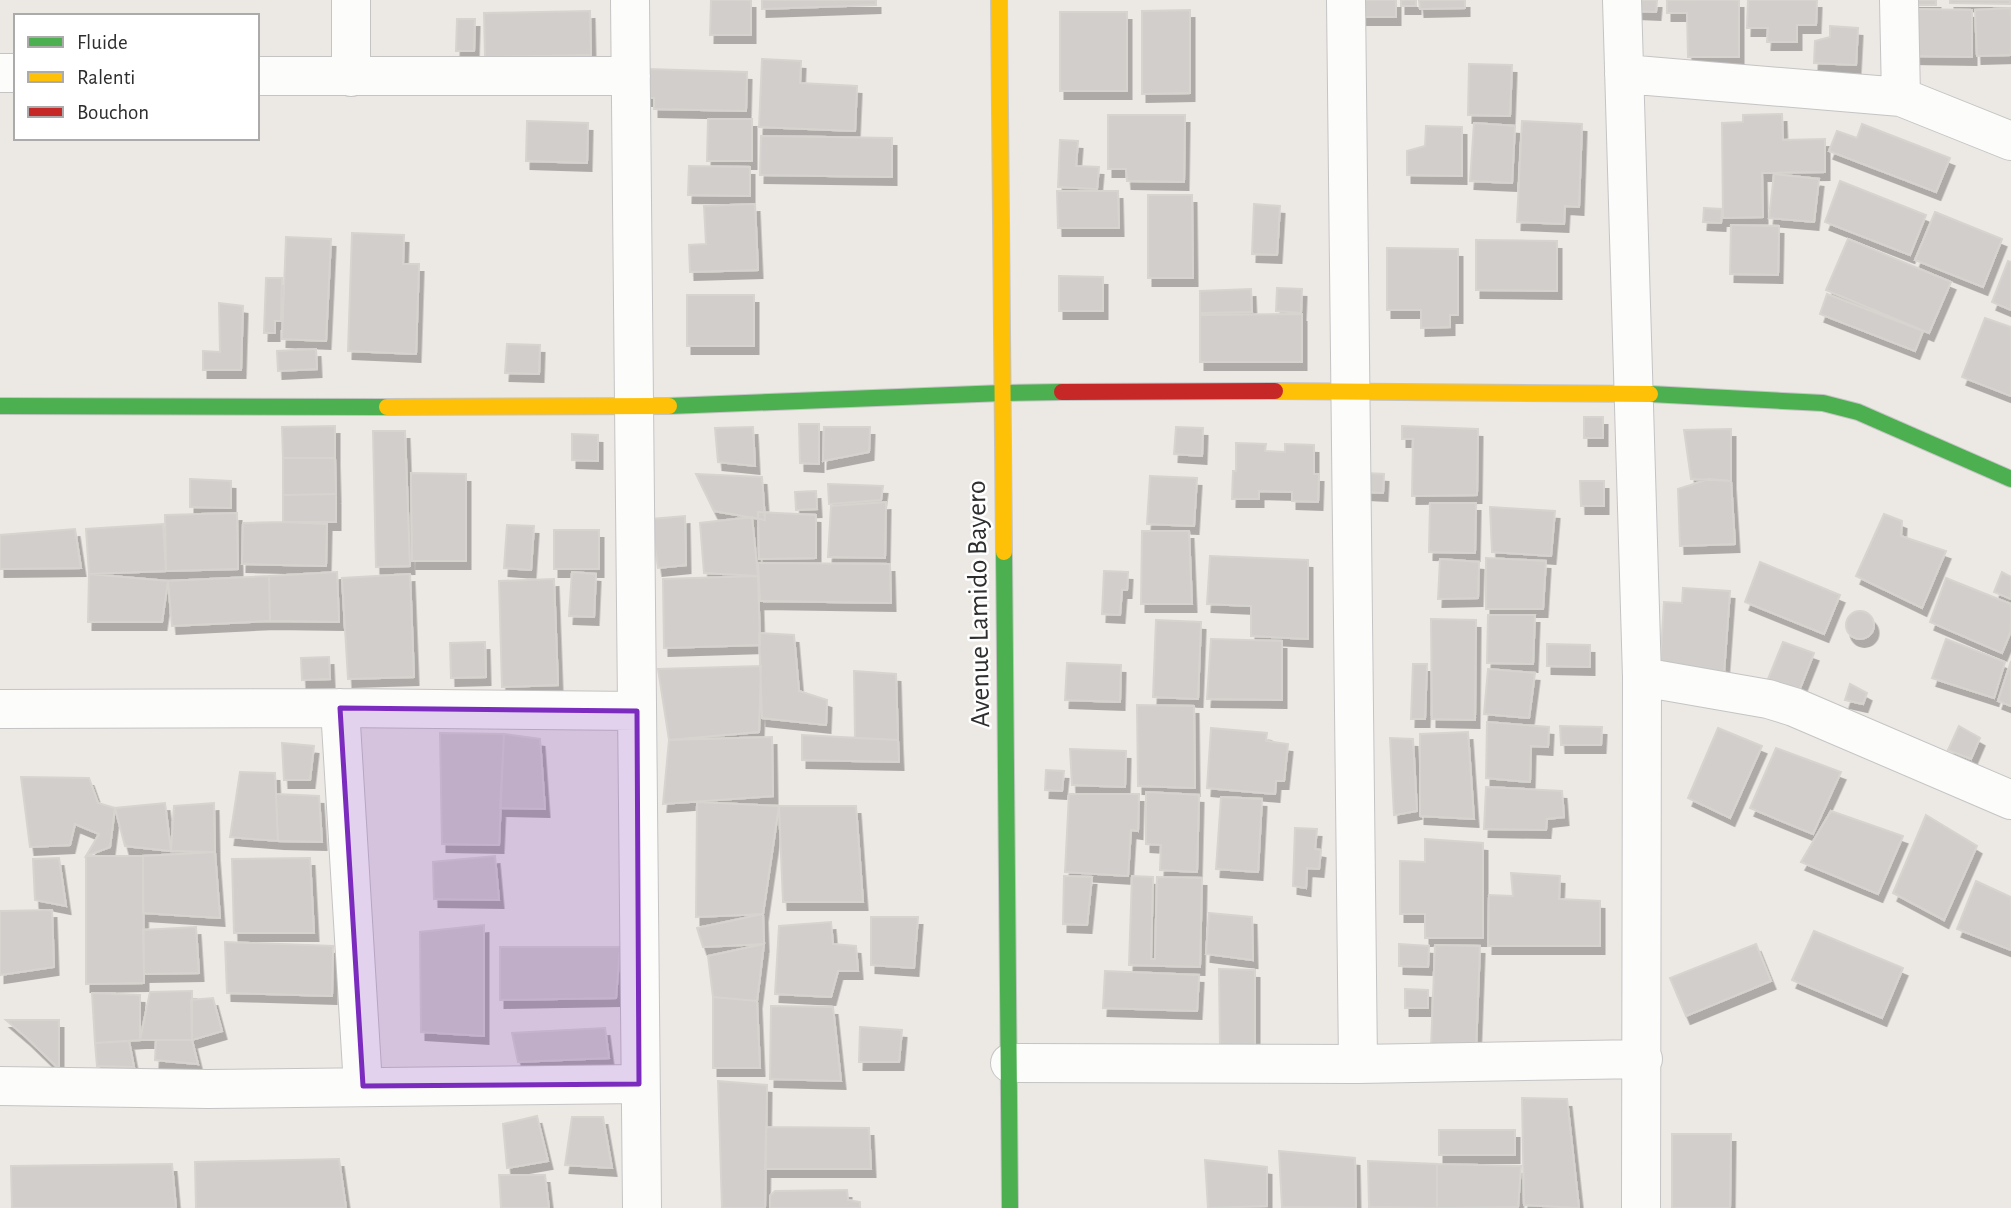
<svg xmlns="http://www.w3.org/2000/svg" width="2011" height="1208" font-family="'Alegreya Sans',sans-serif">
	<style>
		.building { fill: #d1cecb; stroke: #d7d4d0; stroke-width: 2; filter: url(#shadow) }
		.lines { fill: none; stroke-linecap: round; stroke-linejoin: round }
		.street-casing { stroke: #c5c4c5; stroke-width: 40 }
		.fast-casing { stroke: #c5c4c5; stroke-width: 18 }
		.slow-casing { stroke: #c5c4c5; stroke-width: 18 }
		.jam-casing { stroke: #c5c4c5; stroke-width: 18 }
		.street { stroke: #fcfcfb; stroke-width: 38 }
		.fast { stroke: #4caf50; stroke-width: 16 }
		.slow { stroke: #ffc107; stroke-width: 16 }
		.jam { stroke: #c62828; stroke-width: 16 }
		.marked { fill: #7b2cbf; fill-opacity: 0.2; stroke: #7b2cbf; stroke-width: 5; stroke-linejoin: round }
		.labels { text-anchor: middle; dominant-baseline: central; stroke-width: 5; stroke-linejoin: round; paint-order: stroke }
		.street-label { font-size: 28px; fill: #2e2e2e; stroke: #fff }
	</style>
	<defs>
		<filter id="shadow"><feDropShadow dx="4.5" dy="8" stdDeviation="0" flood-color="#0004"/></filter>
	</defs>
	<rect width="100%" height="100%" fill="#ece8e4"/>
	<!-- building -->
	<path class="building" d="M711,0H751V35H710Z
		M762,0H876V5L762,9Z
		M1362,0H1396V17H1362Z
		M1401,0H1416V6H1401Z
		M1419,0H1465V8L1420,9Z
		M1633,0H1657L1656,12L1635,11Z
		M1667,0H1739V57H1688L1687,13H1667Z
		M1748,0H1817L1816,25H1797V42H1767L1768,28H1747Z
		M1909,0H1936V5H1909Z
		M1950,0H2010V4L1950,3Z
		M2011,8V55L1977,56L1975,10Z
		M1909,9L1972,10V57L1909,56Z
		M1190,10V93L1142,94V11Z
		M590,11L591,55L485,57L484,13Z
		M1060,12H1127V91H1060Z
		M457,19H475L474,51H456Z
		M1830,26L1858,28L1856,65L1814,63L1815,41L1830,37Z
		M762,59L801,61L800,83L857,86L855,131L759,127Z
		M1469,64L1512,65L1510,116L1468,115Z
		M647,69L747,72L746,111L654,109V98H646Z
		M1782,114L1783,140L1825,139V172L1762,173L1763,217L1723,218L1722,123L1743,122V115Z
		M1108,115H1185L1184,182L1127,181L1126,169H1108Z
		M708,119H752V161H707Z
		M527,121L588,123L587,163L526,161Z
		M1522,121L1582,124L1579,207L1565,206L1564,224L1517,222Z
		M1474,123L1515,126L1512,183L1470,181Z
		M1862,124L1950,158L1936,192L1829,151L1837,131L1857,138Z
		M1426,126L1462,127V176L1407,175V151L1425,146Z
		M761,136L892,138V177L760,175Z
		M1060,140L1078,141L1076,166L1099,167L1097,189L1058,187Z
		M689,166L750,167V196L688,195Z
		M1774,174L1819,179L1814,222L1769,218Z
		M1840,181L1926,215L1910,255L1825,222Z
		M1057,191H1118L1119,228H1058Z
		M1148,195H1192L1193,278H1148Z
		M755,204L758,270L690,272L689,245L706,244L704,206Z
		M1254,204L1280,206L1277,255L1252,254Z
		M1704,208L1722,209L1721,223L1703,222Z
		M1935,212L2002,239L1983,287L1915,260Z
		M1731,225L1779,226L1778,275L1730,274Z
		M352,233L404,235L403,264H419L416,354L348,351Z
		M286,237L331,239L326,341L282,339Z
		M1848,239L1951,282L1929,333L1826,290Z
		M1476,240L1557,241V291L1476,290Z
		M1387,248L1458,249V315H1450V327L1421,328V310H1387Z
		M2008,261L2011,262V310L1992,302Z
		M1059,276L1103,277V311H1059Z
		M266,278H282L281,321H275V333H264Z
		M1277,288L1302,289L1301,313L1276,311Z
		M1251,289L1252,312L1200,313V291Z
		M1827,294L1923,331L1915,351L1820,314Z
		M687,295H754V346H687Z
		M219,303L243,306L241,370H203V351L220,352Z
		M1302,314V362H1200V315Z
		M1985,318L2011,327V396L1962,377Z
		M507,344L540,345L539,374L505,373Z
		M316,349L317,369L278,371L277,351Z
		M1584,417H1603V438H1584Z
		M799,424H819V464L800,463Z
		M335,426V458H283L282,427Z
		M1402,426L1478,429L1477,495L1412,496L1413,439H1402Z
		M753,427L755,466L718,462L715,428Z
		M824,427H870L869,452L823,461Z
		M1176,427L1203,428L1202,456L1174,454Z
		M1731,429V481L1691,479L1684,430Z
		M373,431H405L410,566L376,567Z
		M572,434L598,435V461L572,460Z
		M1236,443L1266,444L1265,451L1285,452V444L1314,445V474H1319L1318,502L1292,501V492L1259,491V499H1232L1233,471H1236Z
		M283,458H335L336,494L283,495Z
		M411,473L466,474V561H412Z
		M1366,473L1384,474L1383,493L1365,492Z
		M696,474L762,477L765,520L714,511Z
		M1150,476L1197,478L1194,526L1147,524Z
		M190,479L231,481V508L190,507Z
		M1709,479L1731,481L1735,544L1680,546L1678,489Z
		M1580,481H1604V506H1581Z
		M828,484L883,486L881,500L829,504Z
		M816,491L817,509L796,510L795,492Z
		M336,494V522H283V495Z
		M886,502L885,558L828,557L831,506Z
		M1430,503H1476L1475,553L1429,552Z
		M1490,507L1555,511L1551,556L1492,552Z
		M758,512L816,515V558L759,559Z
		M237,513L238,569L166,571L165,515Z
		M1884,514L1902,521L1901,536L1946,551L1922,608L1856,576Z
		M685,516L686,565L658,568L651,519Z
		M752,517L758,576L704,573L700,523Z
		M283,522L327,524L326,566L242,564L243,523Z
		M163,524L166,571L89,574L86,529Z
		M507,525L534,526L531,570L504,568Z
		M75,529L81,568L0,569V535Z
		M554,530H599V569H554Z
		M1142,531H1189L1192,604H1141Z
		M1210,556L1308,560V639L1251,636V606L1207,604Z
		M1486,558L1546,561L1543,609H1486Z
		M1440,559L1479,562L1478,598L1438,599Z
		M1760,562L1840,595L1824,634L1745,602Z
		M758,563L890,564L891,603L760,601Z
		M1104,571L1128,572L1127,590H1122L1120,615L1102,614Z
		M337,572L339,622L270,621L269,576Z
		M572,572L596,574L594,617L569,616Z
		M2002,572L2011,577V599L1994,592Z
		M89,574L168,581L162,622H88Z
		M410,574L414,677L348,679L342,578Z
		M269,576L270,621L172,626L168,581Z
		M758,576L760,645L664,648L663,579Z
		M1946,578L2011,604V631L2002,653L1930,622Z
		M554,579L558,685L502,687L499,581Z
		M1683,588L1730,591L1724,673L1660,669L1664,602L1682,603Z
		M1846 625a14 14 0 1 1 28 0a14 14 0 1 1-28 0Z
		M1488,615H1535L1533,664L1487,663Z
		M1431,619L1476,620L1475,720L1432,719Z
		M1156,620L1201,622L1198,699L1153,697Z
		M759,633L794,635L799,691L827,700L826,725L762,718Z
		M1211,639L1282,641V700L1207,699Z
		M1946,639L2005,662L1994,698L1932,678Z
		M485,642L486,677L451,678L450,643Z
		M1783,642L1814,653L1799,691L1768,679Z
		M1547,644L1590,645V667L1547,666Z
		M329,657L330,679L302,680L301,658Z
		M2011,661V706L1998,701Z
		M1067,663L1121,665L1120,702L1065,700Z
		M1413,664H1427L1425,719H1411Z
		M761,666L759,732L669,740L658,669Z
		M1488,669L1535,673L1529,718L1484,714Z
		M854,671L896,674L898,740L855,738Z
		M1850,684L1867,693L1863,704L1845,700Z
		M1137,705L1194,706L1195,788L1138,786Z
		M1487,722L1549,727L1548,747L1531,746L1530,782L1486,778Z
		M1560,726L1602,727L1601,745H1561Z
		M1959,726L1980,738L1971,759L1948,750Z
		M1211,728L1267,733L1266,741L1288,744L1284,781H1276L1275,794L1207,788Z
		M1718,728L1762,746L1730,818L1688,798Z
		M1468,732L1474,819L1420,816V734Z
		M440,733L504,734L499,845L442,844Z
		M504,734L540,739L545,809L500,808Z
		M802,735L898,740L899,762L802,760Z
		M772,737L773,796L663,804L669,740Z
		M1390,738L1413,739L1417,811L1394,815Z
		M282,743L314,746L310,780H284Z
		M1776,748L1841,772L1813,834L1750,808Z
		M1070,749L1126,751L1125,787L1072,785Z
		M1046,770L1064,771L1062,791L1045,790Z
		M240,772L275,773L278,841L230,837Z
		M21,777L89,778L98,803L115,808L110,847L86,856L99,834L75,824L70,845L30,847Z
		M1486,787L1562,791L1564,817L1547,819L1546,830L1484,829Z
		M1146,792L1199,795L1197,872L1160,870L1161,845L1146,844Z
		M276,794L319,796L322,842L278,841Z
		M1069,794H1139L1138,831L1131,830L1128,876L1065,872Z
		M1221,797L1262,799L1258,872L1216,869Z
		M697,802L779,806L763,914L696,917Z
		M165,803L171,851L125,846L115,808Z
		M214,803L215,852L171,851L174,806Z
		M779,806H856L863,902H783Z
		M1831,811L1903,836L1878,894L1801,862Z
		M1926,815L1977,846L1944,920L1893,893Z
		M1295,828L1317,829L1315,849L1321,850L1319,869L1307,868L1306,888L1293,886Z
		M1425,839L1483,843V938H1425V914H1400V861L1425,862Z
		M215,852L220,918L143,913V856Z
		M86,856H143L144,983L86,984Z
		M495,856L499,900L434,899L433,862Z
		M59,858L66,906L35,900L33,859Z
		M310,858L314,933H234L232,859Z
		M1511,873L1560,876L1559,899L1600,901V946H1488L1489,895L1513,896Z
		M1064,876L1092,877L1087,925L1063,924Z
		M1132,876L1153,877L1151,959H1155L1157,877L1202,878L1200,967L1129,965Z
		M1976,881L2011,897V950L1957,929Z
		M52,910L54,967L0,975V911Z
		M1209,913L1252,917L1253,960L1206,954Z
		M763,914L764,944L703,947L697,928Z
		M871,917H918L914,968L871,965Z
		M831,922L833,944L856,946L858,971H838L831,997L775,994L779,926Z
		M484,925V1036L421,1032L420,932Z
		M196,927L199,973L144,974L143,930Z
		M1814,931L1903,968L1882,1018L1792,980Z
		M225,942L333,946L332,996L227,993Z
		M764,944L757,1001L713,997L708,956Z
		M1399,944L1429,946L1428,967L1399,966Z
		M1756,944L1771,981L1686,1016L1670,978Z
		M1435,945L1480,946L1476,1050L1431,1048Z
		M500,947H620L616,998L500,1000Z
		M1219,969L1255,970V1051L1220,1048Z
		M1105,971L1199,975L1197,1011L1103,1008Z
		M1405,989L1428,990V1008H1405Z
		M192,991V1040H140L150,992Z
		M92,993L140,995V1040L95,1043Z
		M713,997L757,1001L760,1068H713Z
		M213,998L222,1031L192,1040L191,1000Z
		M771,1006L833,1007L841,1081L770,1079Z
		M6,1020H59V1069L27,1038Z
		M860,1027L902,1030L899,1062H859Z
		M605,1028L609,1058L518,1062L512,1033Z
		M156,1040H192L198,1064L155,1060Z
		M129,1041L134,1067L97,1066L95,1043Z
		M718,1081L767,1085L765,1208H722Z
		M1522,1098L1567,1099L1579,1208L1524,1205Z
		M537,1116L548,1161L507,1168L503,1124Z
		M572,1117H603L612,1168L565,1165Z
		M766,1127L869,1128L871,1169H765Z
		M1439,1130H1515V1155H1439Z
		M1672,1134H1731L1730,1208H1672Z
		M1279,1151L1355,1158L1356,1208L1282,1207Z
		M339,1159L346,1208H196L195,1162Z
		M1205,1160L1267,1167V1206L1208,1208Z
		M1368,1161L1437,1164V1208L1369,1207Z
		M172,1164L176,1208H12L11,1166Z
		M1437,1164L1521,1166L1518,1207L1437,1208Z
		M499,1175H545L549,1208H501Z
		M847,1190L848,1200L860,1202V1208H770V1196L775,1191Z"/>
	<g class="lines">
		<defs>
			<path id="street" d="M351,0V77
				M630,0L642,1208
				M1346,0L1358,1064
				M1622,0L1642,677L1641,1208
				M1899,0L1901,97
				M0,73H16
				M1624,74L1901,97L2011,141
				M257,76H631
				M1642,677L1768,699L1794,707L2011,800
				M340,708L363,1086
				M0,709L340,708L637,711
				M1010,1063L1358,1064L1643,1059
				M0,1086L208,1089L639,1084"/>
			<path id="fast" d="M1650,394L1823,403L1858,412L2011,479
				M0,406L387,407
				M669,406L1003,393L1062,392
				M1004,552L1010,1208"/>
			<path id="slow" d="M999,0L1004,552
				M1275,391L1650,394
				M387,407L669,406"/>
			<path id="jam" d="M1062,392L1275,391"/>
		</defs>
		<!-- street casing -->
		<use href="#street" class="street-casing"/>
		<!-- fast casing -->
		<use href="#fast" class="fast-casing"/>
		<!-- slow casing -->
		<use href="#slow" class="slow-casing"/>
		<!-- jam casing -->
		<use href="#jam" class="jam-casing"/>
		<!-- street -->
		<use href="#street" class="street"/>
		<!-- fast -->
		<use href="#fast" class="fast"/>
		<!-- slow -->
		<use href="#slow" class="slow"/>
		<!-- jam -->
		<use href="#jam" class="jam"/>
	</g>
	<!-- marked area -->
	<path class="marked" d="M340,708L637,711L639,1084L363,1086Z"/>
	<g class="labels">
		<!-- street labels -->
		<g class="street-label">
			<text transform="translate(979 604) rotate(-91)">Avenue Lamido Bayero</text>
		</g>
	</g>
	<!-- legend -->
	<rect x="14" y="14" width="245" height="126" fill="#ffffff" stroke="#ababab" stroke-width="2"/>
	<rect x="28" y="37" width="35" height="10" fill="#4caf50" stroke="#ababab" stroke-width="2"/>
	<text x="77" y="49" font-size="21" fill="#2e2e2e">Fluide</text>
	<rect x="28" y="72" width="35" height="10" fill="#ffc107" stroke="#ababab" stroke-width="2"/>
	<text x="77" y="84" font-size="21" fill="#2e2e2e">Ralenti</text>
	<rect x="28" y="107" width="35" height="10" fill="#c62828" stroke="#ababab" stroke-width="2"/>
	<text x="77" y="119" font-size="21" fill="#2e2e2e">Bouchon</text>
</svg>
